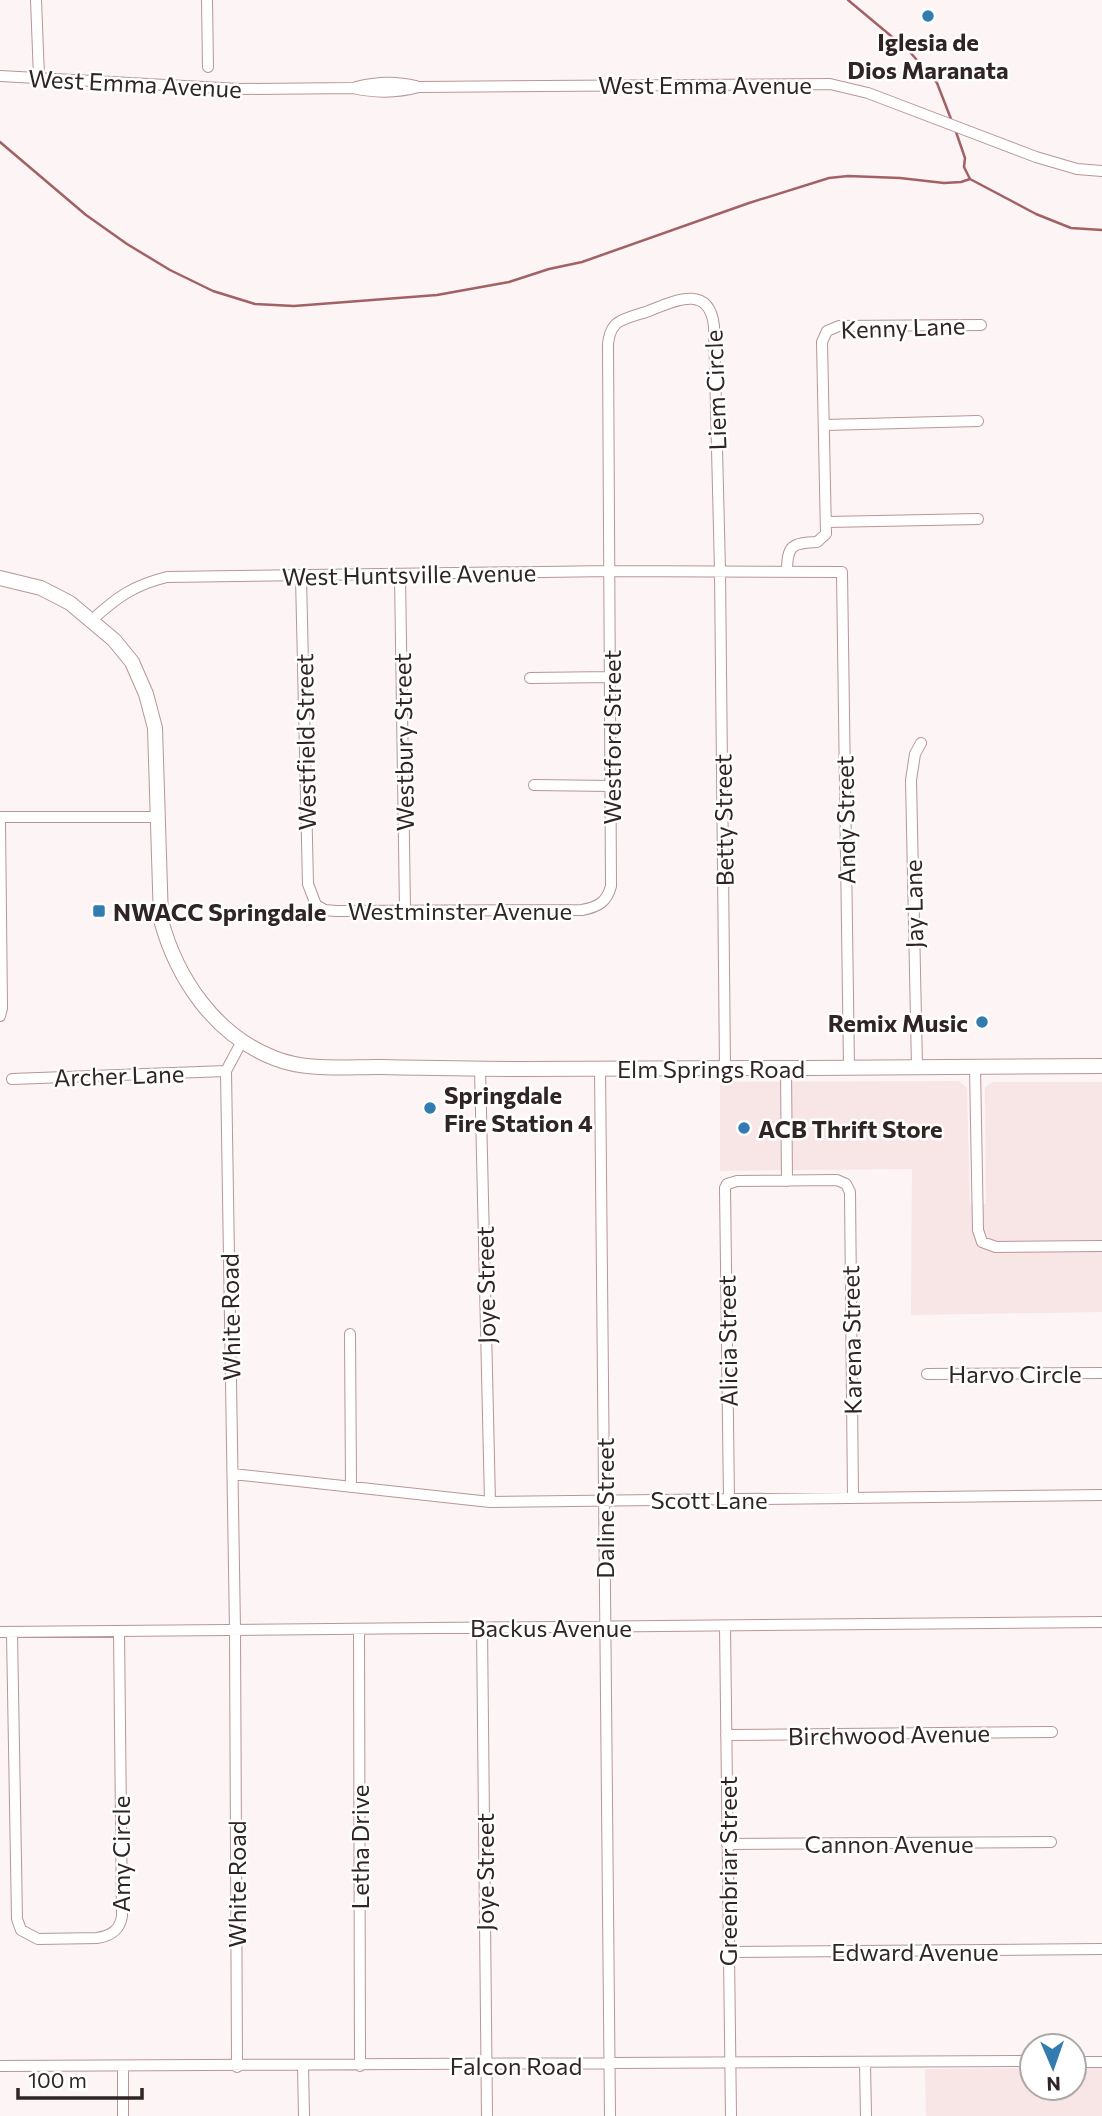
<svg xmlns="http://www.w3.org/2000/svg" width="1102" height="2116" font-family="Commissioner,sans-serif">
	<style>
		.built { fill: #f8e5e6 }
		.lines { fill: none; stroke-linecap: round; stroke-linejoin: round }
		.stream { stroke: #a26165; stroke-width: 2.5 }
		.minor-casing { stroke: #b89698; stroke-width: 12 }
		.major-casing { stroke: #b89698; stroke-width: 16 }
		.minor { stroke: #fff; stroke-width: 10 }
		.major { stroke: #fff; stroke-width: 14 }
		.poi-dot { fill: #327caf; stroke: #fff; stroke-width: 2.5 }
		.labels { text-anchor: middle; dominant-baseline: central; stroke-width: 5; stroke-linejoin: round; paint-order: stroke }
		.poi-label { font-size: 24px; font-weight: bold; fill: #312424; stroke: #fff; text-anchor: start }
		.street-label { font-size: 24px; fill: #312424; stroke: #fff }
	</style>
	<rect width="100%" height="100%" fill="#fcf4f5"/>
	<!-- built -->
	<path class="built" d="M959,1081L967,1088L970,1205L986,1204L985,1088L989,1084L994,1082H1102V1312L911,1315L912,1169L720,1171V1082Z
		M1032,2068V2088H1074V2068H1102V2116H926L925,2069Z"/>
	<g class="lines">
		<!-- stream -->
		<path class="stream" d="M848,0L909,51L937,83L951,119
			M955,129L965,158L964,167L970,179L1036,214L1071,228L1102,230
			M0,142L86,215L127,244L170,270L213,291L255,304L294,306L437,295L509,282L549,269L582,262L749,203L829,178L848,176L900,178L944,183L961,182L970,179"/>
		<defs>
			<path id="minor" d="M36,0L39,77
				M207,0L208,67
				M0,76L240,89L353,88C375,93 397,93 419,87L830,84L868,93L1036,157L1077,169L1102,171
				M356,87C375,82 396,81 416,86
				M825,425L978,421
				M827,522L978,519
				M787,572C787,545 792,543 817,542L826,534L822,342L827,331L839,326L981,325
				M400,575L405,910
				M301,577L308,884L316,905L325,910L336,911L582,910C598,907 607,902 611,886L608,344C609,337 610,330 616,324C623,318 637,315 646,312C672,302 709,282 714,326L720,571L725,1068
				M92,620C117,597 134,585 167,577L611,571L842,572L849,1068
				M530,678L610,677
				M534,785L610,786
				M0,817H156
				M0,823L2,1008L0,1016
				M917,1067L911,780L915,754L921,743
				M975,1067L978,1230L982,1242L996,1247L1102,1246
				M600,1068L610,2116
				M786,1068L787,1181
				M480,1069L490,1502
				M12,1079L226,1071
				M350,1334L351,1486
				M927,1374L1102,1373
				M233,1474L490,1502L1102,1495
				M729,1499L725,1188L727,1184L737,1181L837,1180L846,1184L850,1192L853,1498
				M725,1626L731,2116
				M482,1627L487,2116
				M359,1629L360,2066
				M0,1632L1102,1622
				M12,1633L17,1919L21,1930L38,1939L97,1938C111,1936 120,1930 122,1916L119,1631
				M726,1735L1052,1732
				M727,1844L1051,1842
				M728,1952L1102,1949
				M1074,2062H1102
				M865,2063L866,2116
				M0,2066L1032,2061
				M303,2066L304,2116
				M123,2067V2116
				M237,2067L235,1630L226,1071L242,1041"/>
			<path id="major" d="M0,578L41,588L70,603L114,640L132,662L146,694L155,728L161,920C177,979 215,1035 274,1058C306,1071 344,1067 378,1067C426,1068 473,1069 521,1069C715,1068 908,1068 1102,1066"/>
		</defs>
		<!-- minor casing -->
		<use href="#minor" class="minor-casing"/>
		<!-- major casing -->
		<use href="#major" class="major-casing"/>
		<!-- minor -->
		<use href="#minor" class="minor"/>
		<!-- major -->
		<use href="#major" class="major"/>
	</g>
	<!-- markers -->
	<g class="poi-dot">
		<circle cx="928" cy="16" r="7"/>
		<rect x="92" y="904" width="14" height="14" rx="3.5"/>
		<circle cx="982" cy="1022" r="7"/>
		<circle cx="430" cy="1108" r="7"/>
		<circle cx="744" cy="1128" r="7"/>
	</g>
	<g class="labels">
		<!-- poi labels -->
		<g class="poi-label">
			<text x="928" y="41" text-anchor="middle">Iglesia de<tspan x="928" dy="28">Dios Maranata</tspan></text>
			<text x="113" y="911">NWACC Springdale</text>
			<text x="968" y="1022" text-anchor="end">Remix Music</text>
			<text x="444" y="1094">Springdale<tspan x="444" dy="28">Fire Station 4</tspan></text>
			<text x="758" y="1128">ACB Thrift Store</text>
		</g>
		<!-- street labels -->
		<g class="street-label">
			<text transform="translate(135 83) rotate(3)">West Emma Avenue</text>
			<text x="705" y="84">West Emma Avenue</text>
			<text transform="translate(903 327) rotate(-2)">Kenny Lane</text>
			<text transform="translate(715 390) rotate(-92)">Liem Circle</text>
			<text transform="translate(409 574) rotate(-1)">West Huntsville Avenue</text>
			<text transform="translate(611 737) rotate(-90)">Westford Street</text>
			<text transform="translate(305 742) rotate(-91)">Westfield Street</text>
			<text transform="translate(403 742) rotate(-91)">Westbury Street</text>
			<text transform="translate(723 820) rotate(-91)">Betty Street</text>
			<text transform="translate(845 820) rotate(-91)">Andy Street</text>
			<text transform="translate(913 904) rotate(-91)">Jay Lane</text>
			<text x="460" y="910">Westminster Avenue</text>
			<text x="711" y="1068">Elm Springs Road</text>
			<text transform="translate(119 1075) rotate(-2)">Archer Lane</text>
			<text transform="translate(485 1285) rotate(-91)">Joye Street</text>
			<text transform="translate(230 1317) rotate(-91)">White Road</text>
			<text transform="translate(851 1340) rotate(-91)">Karena Street</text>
			<text transform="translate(727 1341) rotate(-91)">Alicia Street</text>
			<text x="1015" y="1373">Harvo Circle</text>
			<text x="709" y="1499">Scott Lane</text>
			<text transform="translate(604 1508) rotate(-90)">Daline Street</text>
			<text x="551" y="1627">Backus Avenue</text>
			<text transform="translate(889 1734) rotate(-1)">Birchwood Avenue</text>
			<text x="889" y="1843">Cannon Avenue</text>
			<text transform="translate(359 1847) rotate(-90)">Letha Drive</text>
			<text transform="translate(120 1854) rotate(-90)">Amy Circle</text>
			<text transform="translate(727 1871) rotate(-90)">Greenbriar Street</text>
			<text transform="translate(484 1872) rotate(-90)">Joye Street</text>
			<text transform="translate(236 1884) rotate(-90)">White Road</text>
			<text x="915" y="1951">Edward Avenue</text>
			<text x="516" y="2065">Falcon Road</text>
		</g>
	</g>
	<!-- north arrow -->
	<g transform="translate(1053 2067) rotate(178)"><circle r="33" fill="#ffffff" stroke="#ada7a7" stroke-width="2"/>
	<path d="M0-5L12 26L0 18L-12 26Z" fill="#327caf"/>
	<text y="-10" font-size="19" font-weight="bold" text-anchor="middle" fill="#312424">N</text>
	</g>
	<!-- scale -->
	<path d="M18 2088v10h124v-10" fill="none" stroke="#312424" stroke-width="3.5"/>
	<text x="28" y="2088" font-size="21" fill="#312424" stroke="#ffffff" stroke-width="5" paint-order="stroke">100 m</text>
</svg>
